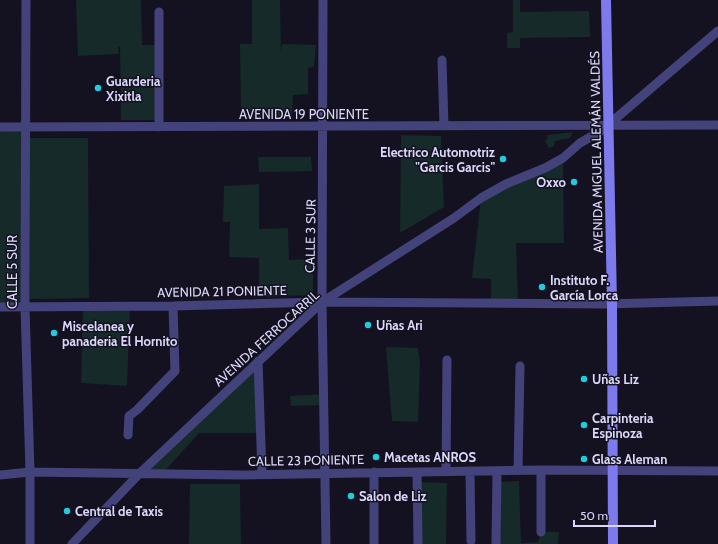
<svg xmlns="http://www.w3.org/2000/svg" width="718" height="544" font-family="Cabin,sans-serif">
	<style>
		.green { fill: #152a29 }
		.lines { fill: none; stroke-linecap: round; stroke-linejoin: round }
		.street { stroke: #44427a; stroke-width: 9 }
		.secondary { stroke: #7d7bec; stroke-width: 10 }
		.poi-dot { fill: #1fcbdd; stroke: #141121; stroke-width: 1.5 }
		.labels { text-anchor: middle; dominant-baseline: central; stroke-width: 3; stroke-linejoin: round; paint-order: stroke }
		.poi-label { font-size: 13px; font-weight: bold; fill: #dad7f9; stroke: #141121; text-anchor: start }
		.street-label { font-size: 13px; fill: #dad7f9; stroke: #141121 }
	</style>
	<rect width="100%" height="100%" fill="#141121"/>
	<!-- green -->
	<path class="green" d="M76,0H141L142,45H140H158L157,120H121L120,47L118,46L119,54L78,56Z
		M252,0H280L281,54L282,44L316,45L314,67L308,68V94L293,95L292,117L241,119L240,44H252Z
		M513,0H520V12L589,11L590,37L520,38V48H507V33L513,32Z
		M0,127H25V307H0Z
		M573,132L570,138L555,141L554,146L549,148L545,141L548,138L547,135Z
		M401,135L441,136L444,207L400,233Z
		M30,138H88L89,298L30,299Z
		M258,157H311L312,171L259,172Z
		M563,158L564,243H516L518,303H491V279L472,278L481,198Z
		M259,184V229L288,228L289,260L313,259V295L259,297V258L229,257L230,222H223L224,186Z
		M130,306L127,386L81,383L83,307Z
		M386,347L418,348L420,364L418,422L392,421Z
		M258,361L261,433H199L163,473H140Z
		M324,394L325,405L291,406L290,396Z
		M519,481L521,543L538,542L541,532H559L558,544H496V482Z
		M417,482L447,483L446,544H418Z
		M190,484H240L241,544H189Z"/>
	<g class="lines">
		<!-- street -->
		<path class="street" d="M26,0L25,307L30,472V544
			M323,0L322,302L326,544
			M442,60L444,126
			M0,127L718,125
			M159,127V12
			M0,307L173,306L322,302L605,304L718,301
			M258,361L262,473
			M128,435L129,416L137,410L175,371L173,306
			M518,470L520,366
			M541,470V532
			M446,471L447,360
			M470,471L471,541
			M417,472L418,544
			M0,475L30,472L240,475L541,470L718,471
			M72,544L140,473L322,302L454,218L481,198L506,184L545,168L563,158L580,143L601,131L718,31
			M374,544V472
			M496,544L497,471"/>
		<!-- secondary -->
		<path class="secondary" d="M606,0L612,304L613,544"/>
	</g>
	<!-- markers -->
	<g class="poi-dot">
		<circle cx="98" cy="88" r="4"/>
		<circle cx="503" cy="159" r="4"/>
		<circle cx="574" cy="182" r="4"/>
		<circle cx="542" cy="287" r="4"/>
		<circle cx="368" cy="325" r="4"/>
		<circle cx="54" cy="333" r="4"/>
		<circle cx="584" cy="379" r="4"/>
		<circle cx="584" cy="425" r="4"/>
		<circle cx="376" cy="457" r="4"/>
		<circle cx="584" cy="459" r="4"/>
		<circle cx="351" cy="496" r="4"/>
		<circle cx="67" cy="511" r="4"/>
	</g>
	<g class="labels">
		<!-- poi labels -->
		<g class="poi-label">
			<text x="106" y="81">Guarderia<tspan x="106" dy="15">Xixitla</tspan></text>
			<text x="495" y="152" text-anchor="end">Electrico Automotriz<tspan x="495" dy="15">"Garcis Garcis"</tspan></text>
			<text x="566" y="182" text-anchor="end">Oxxo</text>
			<text x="550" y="280">Instituto F.<tspan x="550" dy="15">García Lorca</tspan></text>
			<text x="376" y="325">Uñas Ari</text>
			<text x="62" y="326">Miscelanea y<tspan x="62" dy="15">panaderia El Hornito</tspan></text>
			<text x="592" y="379">Uñas Liz</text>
			<text x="592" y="418">Carpinteria<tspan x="592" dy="15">Espinoza</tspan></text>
			<text x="384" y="457">Macetas ANROS</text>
			<text x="592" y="459">Glass Aleman</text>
			<text x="359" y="496">Salon de Liz</text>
			<text x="75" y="511">Central de Taxis</text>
		</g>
		<!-- street labels -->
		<g class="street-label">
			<text x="304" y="114">AVENIDA 19 PONIENTE</text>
			<text transform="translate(596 152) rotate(-91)">AVENIDA MIGUEL ALEMÁN VALDÉS</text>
			<text transform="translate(310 236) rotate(-89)">CALLE 3 SUR</text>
			<text transform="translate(12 272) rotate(-90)">CALLE 5 SUR</text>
			<text transform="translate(222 291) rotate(-1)">AVENIDA 21 PONIENTE</text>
			<text transform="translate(266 338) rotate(-42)">AVENIDA FERROCARRIL</text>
			<text transform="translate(306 460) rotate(-1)">CALLE 23 PONIENTE</text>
		</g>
	</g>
	<!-- scale -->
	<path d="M574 520v6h81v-6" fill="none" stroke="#dad7f9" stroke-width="2"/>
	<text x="580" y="520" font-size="12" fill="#dad7f9" stroke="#141121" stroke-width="3" paint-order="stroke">50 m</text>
</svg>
